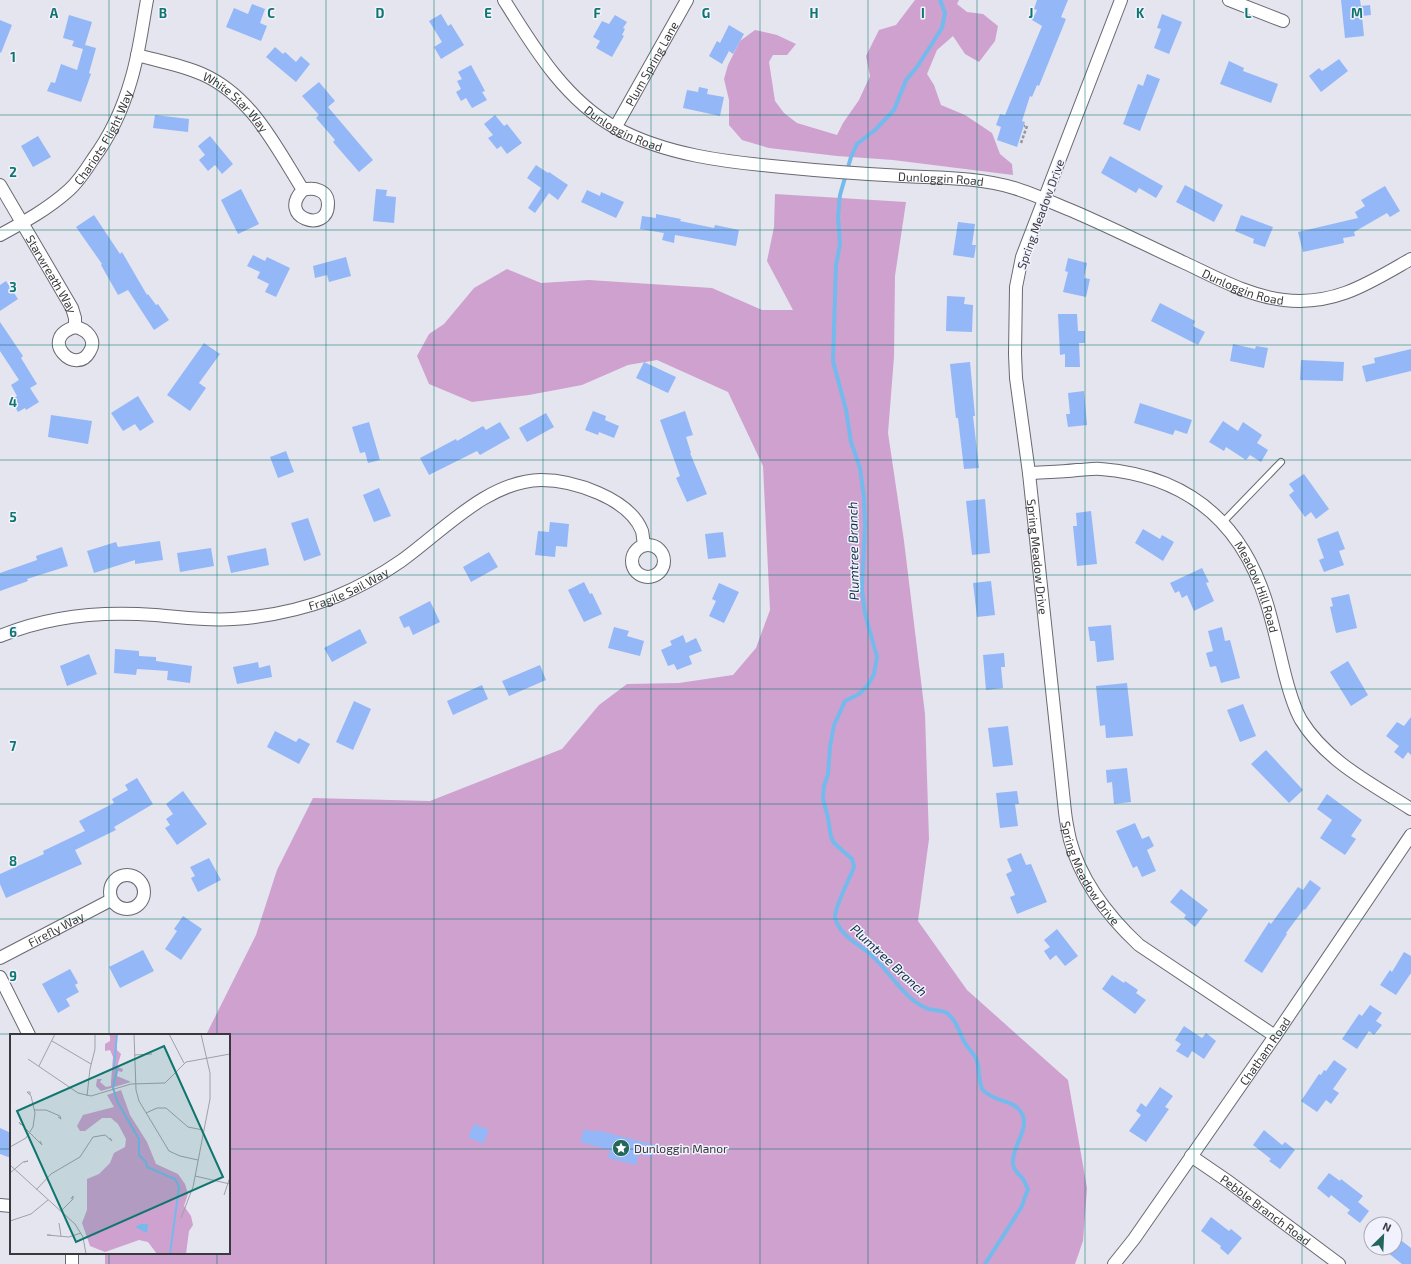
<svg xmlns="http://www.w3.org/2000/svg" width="1411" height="1264" font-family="'Exo 2',sans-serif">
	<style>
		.green { fill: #cfa1cf }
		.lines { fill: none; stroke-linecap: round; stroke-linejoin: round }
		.stream { stroke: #74baed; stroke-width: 4 }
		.building { fill: #94b7f8 }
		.service-casing { stroke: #696972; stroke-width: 8 }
		.minor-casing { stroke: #696972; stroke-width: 14 }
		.path { stroke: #95959c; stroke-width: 2.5; stroke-dasharray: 3 2; stroke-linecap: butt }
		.service { stroke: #fff; stroke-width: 6 }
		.minor { stroke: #fff; stroke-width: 12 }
		.grid { fill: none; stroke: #0f766e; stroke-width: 1; stroke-opacity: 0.55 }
		.labels { text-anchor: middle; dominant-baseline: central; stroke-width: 3; stroke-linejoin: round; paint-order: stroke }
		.street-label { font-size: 12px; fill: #39393d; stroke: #f1f2fd }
		.poi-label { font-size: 12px; fill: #39393d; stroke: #f1f2fd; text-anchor: start }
		.water-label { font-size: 13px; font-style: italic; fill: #102f43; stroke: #f1f2fd }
		.inset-river { fill: none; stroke: #74baed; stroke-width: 2 }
		.inset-road { fill: none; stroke: #a0a0a8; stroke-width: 1 }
		.view { fill: #0f766e; fill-opacity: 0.15; stroke: #0f766e; stroke-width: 2 }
		.inset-edge { fill: none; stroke: #39393d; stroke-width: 2 }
		.grid-label { font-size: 13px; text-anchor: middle; font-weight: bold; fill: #0f766e; stroke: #f1f2fd; stroke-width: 3; stroke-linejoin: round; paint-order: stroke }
	</style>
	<rect width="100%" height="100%" fill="#e4e5ef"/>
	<!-- green -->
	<path class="green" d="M915,0H959L957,4L967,12L983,14L998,26L995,41L979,62L965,54L953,36L937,50L927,74L934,85L941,105L965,115L992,133L1000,154L1012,164L1013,175L893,160L837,156L769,148L742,140L729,125V100L724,79L728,65L740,41L755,30L777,35L796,44L787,55H773L769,62L775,101L784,113L797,123L837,135L843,123L859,100L870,76L866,56L879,30L896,25Z
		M775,194L906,202L895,276L894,357L888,433L904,541L925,714L929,839L918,921L967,990L1068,1080L1087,1188L1083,1241L1075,1264H105V1253H229V1035H206L256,935L277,870L313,798L430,801L562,749L599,705L627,684L679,683L733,675L756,648L770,610L763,466L728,392L657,360L628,365L582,385L529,395L472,402L429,384L417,356L429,334L444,324L474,288L507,269L541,283L589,280L712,288L762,310H793L767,261L774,227Z"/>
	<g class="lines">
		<!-- stream -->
		<path class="stream" d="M940,0L945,13L942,28L917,67L906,80L894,110L875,130L857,144L851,157L840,195L838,217L840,244L836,265L833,361L846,410L851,442L860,468L864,498L865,525L862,589L865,614L877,657L874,674L868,685L859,694L845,701L834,725L830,747L828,774L824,786L823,799L828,818L831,837L834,843L852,859L854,867C850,878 834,908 835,917C839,935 857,943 870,954C888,969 904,999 926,1008C935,1012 944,1008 951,1017C958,1024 960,1035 965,1043C968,1048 973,1053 976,1058C980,1066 978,1084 983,1090C995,1103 1013,1099 1021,1112C1031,1127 1013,1145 1013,1161C1012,1169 1018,1173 1023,1179C1025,1182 1026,1186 1028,1189L1021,1208L985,1264"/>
	</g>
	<!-- building -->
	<path class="building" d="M1037,0H1068L1061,17L1066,19L1039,86L1037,85L1032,97L1030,96L1022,121L1025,122L1017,147L997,140L1001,127L996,125L1000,114L1005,115L1042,26L1032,20L1037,10L1034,9Z
		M1341,0H1360L1361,6L1370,5L1371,15L1362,16L1364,36L1345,38Z
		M252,4L265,9L260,23L267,26L261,41L226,27L234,8L248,14Z
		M441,14L448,26L451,24L464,45L441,59L434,47L442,42L429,21Z
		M1162,14L1182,22L1169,54L1154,48L1161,29L1157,28Z
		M69,15L92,22L85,45L96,48L89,73L91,74L81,102L47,91L51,82L55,83L61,64L77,70L83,49L72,46L74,41L63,38Z
		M615,15L627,22L623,28L625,29L622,35L624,36L612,57L596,48L600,41L593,37L602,21L609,24Z
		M0,20L12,25L1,53L0,52Z
		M729,25L744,34L733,54L729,51L722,64L709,56L717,41L720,43Z
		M275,47L283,54L285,52L296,62L301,56L310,64L296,82L266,57Z
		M1339,59L1348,71L1321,92L1309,76L1319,68L1322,71Z
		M1229,61L1244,68L1243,71L1278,84L1271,103L1220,84Z
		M471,65L485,91L482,92L487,100L472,108L466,98L461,101L456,92L461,89L457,81L462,79L458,72Z
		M1147,74L1160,79L1140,131L1123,124L1138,84L1143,86Z
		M319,82L335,101L328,107L373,160L359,172L333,142L335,140L316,118L319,115L302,96Z
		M699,87L708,89L707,94L724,97L720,116L683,108L687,90L698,92Z
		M155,115L189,119L188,132L153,128Z
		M495,115L504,126L507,124L522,143L507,154L501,146L497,149L488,138L493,135L484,124Z
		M38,136L51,157L33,167L21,146Z
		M210,136L233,164L222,174L215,165L208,171L199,160L205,155L198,146Z
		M1110,156L1163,186L1156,198L1139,188L1136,193L1101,173Z
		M536,165L548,173L549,172L568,185L558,200L549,193L535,213L528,208L541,188L527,178Z
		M1185,185L1223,205L1214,222L1176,202Z
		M1385,186L1400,211L1390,217L1387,213L1354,232L1355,236L1343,238L1344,243L1303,252L1298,232L1358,218L1355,212L1365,206L1361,200Z
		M241,189L259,224L238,234L221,200Z
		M376,189L387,190L386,196L396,197L394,223L373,221Z
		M587,190L600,196L601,192L624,202L616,218L581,202Z
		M656,214L681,219L680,221L714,228L715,225L739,230L736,246L675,235L674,243L662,240L664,233L640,229L642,216L656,218Z
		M94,215L120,254L122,252L147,295L148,294L156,305L158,304L169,320L154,330L128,290L118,295L101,265L102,264L76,227Z
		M1241,215L1273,227L1265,247L1253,243L1254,239L1235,231Z
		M958,222L975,224L972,245H976L974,258L953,255Z
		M253,255L265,261L267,257L290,268L276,297L265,292L269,284L257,278L260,272L247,266Z
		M346,257L351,276L329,282L327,275L315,278L313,266Z
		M1068,258L1087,263L1084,278L1090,279L1086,297L1063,292L1068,272L1065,271Z
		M6,281L18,299L0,311V285Z
		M947,296L965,297L964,304L973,305L972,332L946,331Z
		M1160,303L1195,321L1193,326L1205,332L1198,345L1151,321Z
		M1058,314H1077L1078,331H1085V343H1079L1080,367H1065V354L1060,355Z
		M0,322L23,356L21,358L37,384L30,388L39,402L26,410L25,408L18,412L11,400L17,396L11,385L19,380L0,351Z
		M204,343L220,354L199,383L206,388L190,411L167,395Z
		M1233,344L1255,349L1256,346L1268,348L1264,368L1230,361Z
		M1411,349V371L1366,382L1362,366L1375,363L1374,358Z
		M1301,360L1344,362L1343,381L1300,380Z
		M644,362L676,377L668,393L636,378Z
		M970,362L975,416H973L979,468L964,469L958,418H956L950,364Z
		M1084,391L1087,425L1068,427L1066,414H1070L1068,393Z
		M138,396L154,422L140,431L135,424L123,431L111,413Z
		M1140,403L1192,420L1187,434L1175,430L1173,435L1134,423Z
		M593,411L606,416L605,420L619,426L614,438L599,432L598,435L585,430Z
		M685,411L693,435L686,437L691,453H690L707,494L687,502L676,478L680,476L660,420Z
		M546,413L554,427L527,442L519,428Z
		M51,415L92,421L88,444L48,437Z
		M1223,421L1238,431L1243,422L1262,435L1257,443L1268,450L1261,462L1250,455L1246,460L1226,447L1224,451L1209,442Z
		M369,422L380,460L368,463L365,452L360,453L352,427Z
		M500,422L510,438L480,455L477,451L429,475L420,458L456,439L457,441L483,426L486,430Z
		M286,451L294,472L278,478L270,457Z
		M1304,474L1329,509L1316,519L1311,512L1305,517L1289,495L1294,491L1289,484Z
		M379,488L391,516L374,522L363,495Z
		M985,499L990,553L972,555L966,501Z
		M1091,511L1097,564L1077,566L1073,526H1077L1076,513Z
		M308,518L321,555L304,561L291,523Z
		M550,522L569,524L567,547L556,546L555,557L535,555L538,531L549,532Z
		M1143,529L1160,539L1162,535L1174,542L1163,561L1135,543Z
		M1338,531L1345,549L1339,551L1344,565L1324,572L1319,560L1324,558L1317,539Z
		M723,532L726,557L708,559L705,534Z
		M160,541L163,560L135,564V560L94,573L87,551L116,542L118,547Z
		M62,547L68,566L27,579L28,581L0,591V573L37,560L36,556Z
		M211,548L214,566L180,572L177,553Z
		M266,548L269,565L231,573L227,556Z
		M489,552L498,567L471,582L463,567Z
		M1202,568L1209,582L1206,583L1214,601L1194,611L1187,595L1182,598L1179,591L1175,593L1170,583Z
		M991,581L995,615L977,617L973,583Z
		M584,582L590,594L592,593L602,614L584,622L568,590Z
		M719,583L739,592L724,623L709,616L716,601L712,599Z
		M1349,594L1357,628L1336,633L1330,607L1333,606L1331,598Z
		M430,601L440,622L413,635L409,626L404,628L399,617Z
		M1111,625L1114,660L1097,662L1095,641H1090L1088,627Z
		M614,627L629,631L627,636L644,641L640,656L608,648Z
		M1222,627L1225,641L1230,640L1240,678L1221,683L1216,666L1210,667L1206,653L1213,651L1208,631Z
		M360,629L367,643L332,662L324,648Z
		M683,635L686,643L696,638L702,651L689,656L692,664L677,670L674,664L668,666L661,650L672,645L670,641Z
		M115,649L139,651V656L156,657V661L192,666L190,683L167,680L168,671L137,669L136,675L114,673Z
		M1004,653L1005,667H1001L1003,688L986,690L983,655Z
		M89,654L97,674L67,686L60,666Z
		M1348,661L1368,695L1351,706L1330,672Z
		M258,662L259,668L270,665L272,677L237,684L233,667Z
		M540,665L546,680L509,696L502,681Z
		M1127,683L1133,736L1106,738L1105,725L1100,726L1096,686Z
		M482,685L488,699L453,715L447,701Z
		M354,701L371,709L353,750L336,742Z
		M1243,704L1256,736L1240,742L1227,710Z
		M1411,717V755L1408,752L1403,759L1394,752L1399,746L1386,736L1397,722L1404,726Z
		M1008,726L1013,765L993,767L988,728Z
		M275,731L296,742L299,738L310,744L299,764L267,747Z
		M1266,750L1303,790L1289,803L1251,764Z
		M1127,768L1131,802L1114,804L1112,782L1107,783L1106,770Z
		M137,778L153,804L114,827L116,830L75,850L82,864L6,898L0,884V874L44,854L43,851L85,831L79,821L114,803L112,799L128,790L125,785Z
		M183,791L207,824L177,845L165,828L170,825L166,819L173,814L166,804Z
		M1017,791L1019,804H1015L1018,826L1000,828L996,793Z
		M1327,794L1362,820L1351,836L1356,839L1345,855L1320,838L1332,820L1317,809Z
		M1135,823L1142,839L1149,836L1154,846L1147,850L1156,871L1142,877L1137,866L1133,868L1116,831Z
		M1021,853L1026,865L1031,864L1047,902L1017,914L1010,897L1015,895L1006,874L1012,871L1007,859Z
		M209,858L221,880L198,892L191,878L195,876L190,867Z
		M1310,880L1321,888L1305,910L1304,909L1286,933L1287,934L1262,973L1244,961L1269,922L1271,924L1298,887L1303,890Z
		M1181,889L1208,910L1195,927L1184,918L1186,915L1170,902Z
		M183,916L202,929L181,960L165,949L177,931L174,929Z
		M1057,929L1078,956L1065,966L1056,955L1050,960L1044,951L1050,947L1044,940Z
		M143,950L154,971L120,988L109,967Z
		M1404,952L1411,956V973L1396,995L1380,985L1390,970L1392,972Z
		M70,969L78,983L75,985L79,992L66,999L70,1006L58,1013L42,984Z
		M1112,975L1124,983L1125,981L1138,990L1136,993L1146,1000L1135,1014L1102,989Z
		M1370,1005L1382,1013L1376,1021L1382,1025L1374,1035L1369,1031L1357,1049L1342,1039L1359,1014L1362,1016Z
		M1184,1026L1202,1038L1206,1033L1216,1041L1204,1059L1192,1051L1188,1058L1176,1051L1181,1044L1175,1040Z
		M1334,1060L1347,1069L1333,1089L1339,1093L1331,1104L1326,1100L1317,1112L1301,1101L1319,1074L1321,1075L1324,1070L1326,1071Z
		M1160,1087L1173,1096L1165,1107L1169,1109L1146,1142L1129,1131L1141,1115L1136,1111L1141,1103L1146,1107Z
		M474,1124L489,1130L483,1144L468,1137Z
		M0,1128L11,1133V1158L0,1154Z
		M584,1129L596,1132V1130L655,1145L652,1157L639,1154L636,1165L608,1158L610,1150L580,1142Z
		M1264,1130L1282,1145L1285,1142L1295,1150L1280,1169L1269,1161L1271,1159L1253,1145Z
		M1329,1173L1340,1181L1341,1179L1363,1196L1358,1202L1369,1211L1360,1223L1347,1213L1350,1210L1331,1195L1329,1198L1317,1188Z
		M1211,1217L1229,1231L1231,1229L1242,1238L1228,1255L1220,1248L1221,1246L1201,1231Z
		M1398,1238L1411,1248V1264H1402L1387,1252L1390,1248H1395V1242Z"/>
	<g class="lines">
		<defs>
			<path id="service" d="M1223,522L1281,462"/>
			<g id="minor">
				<path id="s1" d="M504,0C534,48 565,100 616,128C666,155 726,162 782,167C822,171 863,174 903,176C940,178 978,177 1014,188C1034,194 1055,204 1075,212C1112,228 1148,246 1185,263C1217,278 1249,296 1284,300C1335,306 1369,283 1411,259"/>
				<path id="s2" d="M1121,0L1022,257L1016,287L1015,354L1016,378L1029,473L1065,812C1066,821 1068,831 1070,840C1081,881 1108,916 1139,945L1275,1036"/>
				<path d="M1229,0L1283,21"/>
				<path id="s3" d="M137,55C159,61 181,65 202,74C252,96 276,147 303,190C314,187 328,190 328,204C328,235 276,217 303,190"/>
				<path id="s4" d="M615,128L687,0"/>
				<path id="s5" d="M0,185L72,308L75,318V327C37,338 76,378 90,351C97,339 86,329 75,327"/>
				<path id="s6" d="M0,235C24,222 48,209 69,190C78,182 86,170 93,159C110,136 123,108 131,80C139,54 142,27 147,0"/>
				<path id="s7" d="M1029,473C1045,472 1061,472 1077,470C1085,470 1093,468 1101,469C1188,476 1242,522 1267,604C1274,627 1279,651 1285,675C1289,690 1293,706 1301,720C1326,761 1372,784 1411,809"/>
				<circle cx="648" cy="561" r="16"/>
				<path id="s8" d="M0,636C48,616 103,611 155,615C181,617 207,621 233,619C267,617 303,609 335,597C357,588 381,575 401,561C442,532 487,481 541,480C573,480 629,498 642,531C643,535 643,540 644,545"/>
				<circle cx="127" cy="892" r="17"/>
				<path id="s9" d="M0,958L111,900"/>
				<path d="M0,977L29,1035"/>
				<path id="s10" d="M1191,1156L1229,1182L1339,1264"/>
				<path d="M0,1205L11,1206"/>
				<path d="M72,1264V1253"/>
				<path id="s11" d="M1114,1264L1134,1239L1275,1036L1411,835"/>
			</g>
		</defs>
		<!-- service casing -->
		<use href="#service" class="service-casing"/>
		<!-- minor casing -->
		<use href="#minor" class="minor-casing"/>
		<!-- path -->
		<path class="path" d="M1021,143L1027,126H1024"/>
		<!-- service -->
		<use href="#service" class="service"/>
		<!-- minor -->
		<use href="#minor" class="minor"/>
	</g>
	<!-- grid -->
	<path class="grid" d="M109,0V1035M217,0V1035M326,0V1264M434,0V1264M543,0V1264M651,0V1264M760,0V1264M868,0V1264M977,0V1264M1085,0V1264M1194,0V1264M1302,0V1264M0,115H1411M0,230H1411M0,345H1411M0,460H1411M0,575H1411M0,689H1411M0,804H1411M0,919H1411M0,1034H1411M0,1149H11M229,1149H1411M109,1253V1264M217,1253V1264"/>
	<!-- icons -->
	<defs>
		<symbol id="sight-disc" viewBox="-11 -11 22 22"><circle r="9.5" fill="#226759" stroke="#f1f2fd"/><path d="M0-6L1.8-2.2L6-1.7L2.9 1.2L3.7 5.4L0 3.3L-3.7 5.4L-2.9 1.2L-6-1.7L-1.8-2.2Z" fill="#fff"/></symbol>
	</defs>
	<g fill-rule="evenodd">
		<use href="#sight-disc" x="611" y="1138" width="20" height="20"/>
	</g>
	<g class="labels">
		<!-- street labels -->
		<g class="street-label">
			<text stroke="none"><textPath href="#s4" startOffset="74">Plum Spring Lane</textPath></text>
			<text stroke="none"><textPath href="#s3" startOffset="112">White Star Way</textPath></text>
			<text stroke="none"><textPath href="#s1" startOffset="179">Dunloggin Road</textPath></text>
			<text stroke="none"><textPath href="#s6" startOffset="146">Chariots Flight Way</textPath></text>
			<text stroke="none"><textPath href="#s1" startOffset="503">Dunloggin Road</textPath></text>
			<text transform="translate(1040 214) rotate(-70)">Spring Meadow Drive</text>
			<text stroke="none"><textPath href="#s5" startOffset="103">Starwreath Way</textPath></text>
			<text stroke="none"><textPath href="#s1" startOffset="827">Dunloggin Road</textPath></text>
			<text stroke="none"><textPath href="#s2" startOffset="577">Spring Meadow Drive</textPath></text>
			<text stroke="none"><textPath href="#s8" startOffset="356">Fragile Sail Way</textPath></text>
			<text stroke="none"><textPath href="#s7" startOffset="282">Meadow Hill Road</textPath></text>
			<text stroke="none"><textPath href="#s2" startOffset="901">Spring Meadow Drive</textPath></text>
			<text stroke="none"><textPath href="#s9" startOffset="63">Firefly Way</textPath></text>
			<text stroke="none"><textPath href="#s11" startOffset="261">Chatham Road</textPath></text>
			<text stroke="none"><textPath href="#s10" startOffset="92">Pebble Branch Road</textPath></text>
		</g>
		<!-- poi labels -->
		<g class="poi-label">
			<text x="634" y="1148">Dunloggin Manor</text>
		</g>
		<!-- water labels -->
		<g class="water-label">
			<text transform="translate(853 551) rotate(-91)">Plumtree Branch</text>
			<text transform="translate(889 960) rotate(43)">Plumtree Branch</text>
		</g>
	</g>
	<!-- overview -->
	<g transform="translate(10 1034)">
		<rect width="220" height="220" fill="#e4e5ef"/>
		<path d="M97,0H107V16L111,20L107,33L113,35L112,38L108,37L107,42L121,48L91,57L86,52L87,45H92L90,48L96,53L101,52V48L103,23L100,16L95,17V10L100,7V2ZM111,56L120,81L137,108L146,130L168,140L175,150L178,160L174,172L181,182L183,191L179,197L176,220H147L138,208L129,206L95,218L80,212L72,189L77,176V145L89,140L100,129L104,119L115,113L116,105L108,90L101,84H92L75,97H70L67,92L73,81L104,73L97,61Z" fill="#cfa1cf"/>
		<path d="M138,190L137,199L125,193L131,190Z" fill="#74baed"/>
		<path class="inset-river" d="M107,0L104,32L107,36L103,54L108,69L129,105V121L136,128L137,133L165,145L169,153L160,220"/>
		<path class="inset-road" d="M124,0L126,56L129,67L159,117L170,122L188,126M159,0L174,29M42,7L81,30M124,21L142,20M18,25L68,59L81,62L121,50L155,49L176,28L220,20M29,32L45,0M77,62L80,35L85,15V0M24,76H36L50,82L51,85L48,83M136,79L147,74H156L178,93L193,96M11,91L9,88L32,111L30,107M0,113L16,104L23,93L25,79L21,62L17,58H20V61M0,131L65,190L73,203L76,220M0,139L13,128L18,127L14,128M185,142L220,150M26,156L41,140L70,123L83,103L95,101L102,107L100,104M214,161L220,143M51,177L63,165V162L61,165M171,184L183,153L200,65V39L191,0M0,187L21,180L38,166M49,189L51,202M41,201H37L59,203L71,199"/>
		<path class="view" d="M154,12L213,143L66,208L7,77Z"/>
		<rect width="220" height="220" class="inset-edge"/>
	</g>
	<g class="grid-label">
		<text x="54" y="18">A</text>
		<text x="163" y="18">B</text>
		<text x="271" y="18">C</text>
		<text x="380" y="18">D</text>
		<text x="488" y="18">E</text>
		<text x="597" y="18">F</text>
		<text x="706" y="18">G</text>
		<text x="814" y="18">H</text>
		<text x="923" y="18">I</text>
		<text x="1031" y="18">J</text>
		<text x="1140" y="18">K</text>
		<text x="1248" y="18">L</text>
		<text x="1357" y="18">M</text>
		<text x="13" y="62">1</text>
		<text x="13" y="177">2</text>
		<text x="13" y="292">3</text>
		<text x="13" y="407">4</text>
		<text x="13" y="522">5</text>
		<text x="13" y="637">6</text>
		<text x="13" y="751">7</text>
		<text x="13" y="866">8</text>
		<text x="13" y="981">9</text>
	</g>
	<!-- north arrow -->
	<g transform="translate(1383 1236) rotate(24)"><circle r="19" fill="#f1f2fd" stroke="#a7a8b0"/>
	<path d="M0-3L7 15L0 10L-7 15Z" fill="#226759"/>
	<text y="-6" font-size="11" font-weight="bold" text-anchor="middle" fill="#39393d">N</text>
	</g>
</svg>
